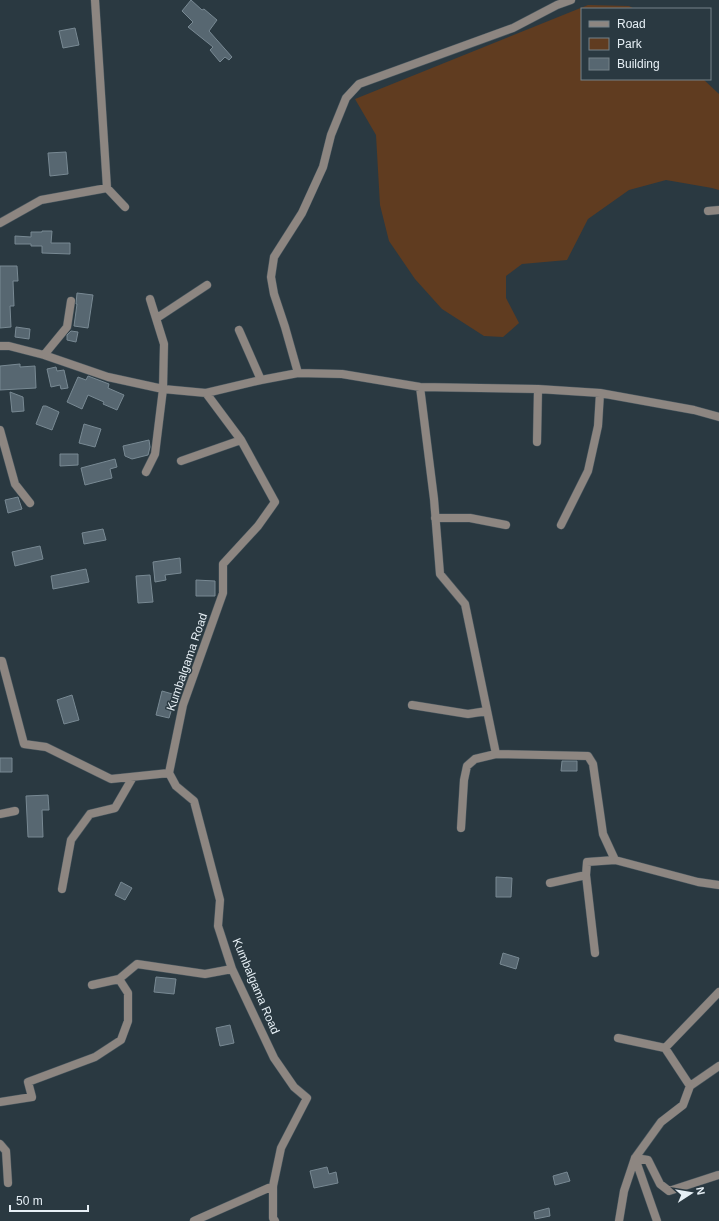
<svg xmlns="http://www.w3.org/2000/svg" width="719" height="1221" font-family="Helvetica,sans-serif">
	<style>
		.green { fill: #603c20 }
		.building { fill: #576771; stroke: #788993 }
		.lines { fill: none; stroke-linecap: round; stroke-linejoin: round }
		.minor-casing { stroke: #48565e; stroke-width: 9 }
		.minor { stroke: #8d8681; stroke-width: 8 }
		.labels { text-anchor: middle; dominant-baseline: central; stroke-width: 3; stroke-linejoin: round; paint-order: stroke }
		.street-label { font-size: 12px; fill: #e6eff5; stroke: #2a3941 }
	</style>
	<rect width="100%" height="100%" fill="#2a3941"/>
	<!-- green -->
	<path class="green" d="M588,5L629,6L635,9H582V79H703L719,94V190L712,188L666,180L629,190L588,219L567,260L522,264L506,276V298L519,323L503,337L484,336L442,309L415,279L389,241L380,205L376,135L355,99Z"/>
	<!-- building -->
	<path class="building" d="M191,0L202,10L204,9L217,20L209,31L232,57L229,60L225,57L220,62L210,50L213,47L188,27L193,22L182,11Z
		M75,28L79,45L63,48L59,31Z
		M66,152L68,174L50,176L48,153Z
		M42,231H52L51,243H70V254L42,253V246H31V244H15V236L31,237V232H42Z
		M0,266H17L18,281H13L14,306H10L11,327L0,328Z
		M77,293L93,295L88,328L74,326L77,304H76Z
		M16,327L30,329L29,339L15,337Z
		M71,331L78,332L76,342L67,340V335Z
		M20,364V367L35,366L36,388L0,390V366Z
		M56,367L57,371L64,370L68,388L61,389L60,385L51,387L47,369Z
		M88,376L109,384L108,388L124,395L117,410L103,404L104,402L88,395L82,409L67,402L78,377L86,380Z
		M10,392L23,397L24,411L12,412Z
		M43,406H46L59,412L52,430L36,424Z
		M84,424L101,429L95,447L79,443Z
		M149,440L150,447L148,455L132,459L125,456L123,446Z
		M60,454H78V465L60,466Z
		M115,459L117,467L110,469L112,478L85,485L81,468Z
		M18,497L22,509L8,513L5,500Z
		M103,529L106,540L84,544L82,533Z
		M40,546L43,559L15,566L12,552Z
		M180,558L181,573L165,575L166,580L155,582L153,562Z
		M86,569L89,582L53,589L51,576Z
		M150,575L153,602L138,603L136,576Z
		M196,580L215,581V596H196Z
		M162,691L176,695L169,718L156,715Z
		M72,695L79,720L64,724L57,700Z
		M0,758H12V772H0Z
		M562,761H577V771H561Z
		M48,795L49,810H42L43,837H28L26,796Z
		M496,877L512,878L511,897H496Z
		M121,882L132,888L125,900L115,895Z
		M503,953L519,958L516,969L500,964Z
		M156,977L176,979L174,994L154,992Z
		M230,1025L234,1043L220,1046L216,1028Z
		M327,1167L329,1174L336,1172L338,1183L314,1188L310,1171Z
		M567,1172L570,1181L555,1185L553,1176Z
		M549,1208L550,1216L535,1219L534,1212Z"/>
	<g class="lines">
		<defs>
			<path id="minor" d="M95,0L107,188
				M708,211L719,210
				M0,223L41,200L107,188L125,207
				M157,318L207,285
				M239,330L261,380
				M0,346H9L44,355L108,377L163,389L206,393L261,380L298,373L342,374L420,387L538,389L600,393L694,410L719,417
				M44,355L67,327L71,301
				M298,373L285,327L274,294L271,277L274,257L302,213L323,167L331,135L346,98L359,84L513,28L557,5L571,0
				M420,387L434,499L440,574L465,604L496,754L588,756L593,764L603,834L615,860L698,882L719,885
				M206,393L241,440L275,502L258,526L223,564V593L183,705L169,773L176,786L194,801L220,900L218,926L232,969L274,1058L294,1087L307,1098L281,1148L273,1186V1218L275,1221
				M0,430L15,484L30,503
				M537,442L538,389
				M181,461L241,440
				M146,472L155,454L163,389L164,344L150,299
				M435,518H470L506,525
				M561,525L588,471L598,426L600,393
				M0,661H2L24,744L46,747L111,779L169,773
				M412,705L468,714L487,711
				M0,814L15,811
				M461,828L464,780L467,766L475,759L496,754
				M586,875L595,953
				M550,883L586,875L587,862L615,860
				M62,889L71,840L90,814L115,808L133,777
				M92,985L119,979L137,964L205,974L232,969
				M618,1038L665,1048L690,1086
				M665,1048L719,992
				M0,1102L32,1097L28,1082L95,1057L121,1040L128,1021V993L119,979
				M0,1144L6,1151L8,1183
				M194,1221L273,1186
				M619,1221L624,1191L635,1158L661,1122L683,1105L690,1086L719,1066
				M657,1221L635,1158L648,1160L660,1184L669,1191L718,1175"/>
		</defs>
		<!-- minor casing -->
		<use href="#minor" class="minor-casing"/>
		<!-- minor -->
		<use href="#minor" class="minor"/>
	</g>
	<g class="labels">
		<!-- street labels -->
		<g class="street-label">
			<text transform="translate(187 662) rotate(-71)">Kumbalgama Road</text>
			<text transform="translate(256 986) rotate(67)">Kumbalgama Road</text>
		</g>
	</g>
	<!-- legend -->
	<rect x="581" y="8" width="130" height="72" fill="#2a3941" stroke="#758289"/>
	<rect x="589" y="21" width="20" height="6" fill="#8d8681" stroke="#758289"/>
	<text x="617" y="28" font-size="12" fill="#e6eff5">Road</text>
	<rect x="589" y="38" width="20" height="12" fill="#603c20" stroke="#758289"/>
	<text x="617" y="48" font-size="12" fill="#e6eff5">Park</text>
	<rect x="589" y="58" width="20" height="12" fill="#576771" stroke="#758289"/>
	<text x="617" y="68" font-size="12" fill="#e6eff5">Building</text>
	<!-- north arrow -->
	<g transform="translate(691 1193) rotate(78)" stroke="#2a3941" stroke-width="3" paint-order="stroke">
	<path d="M0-3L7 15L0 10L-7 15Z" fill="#e6eff5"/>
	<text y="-6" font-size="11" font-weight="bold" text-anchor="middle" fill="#e6eff5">N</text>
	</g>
	<!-- scale -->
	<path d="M10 1205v6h78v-6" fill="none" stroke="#e6eff5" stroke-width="2"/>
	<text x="16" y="1205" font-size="12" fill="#e6eff5" stroke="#2a3941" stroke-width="3" paint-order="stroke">50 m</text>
</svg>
